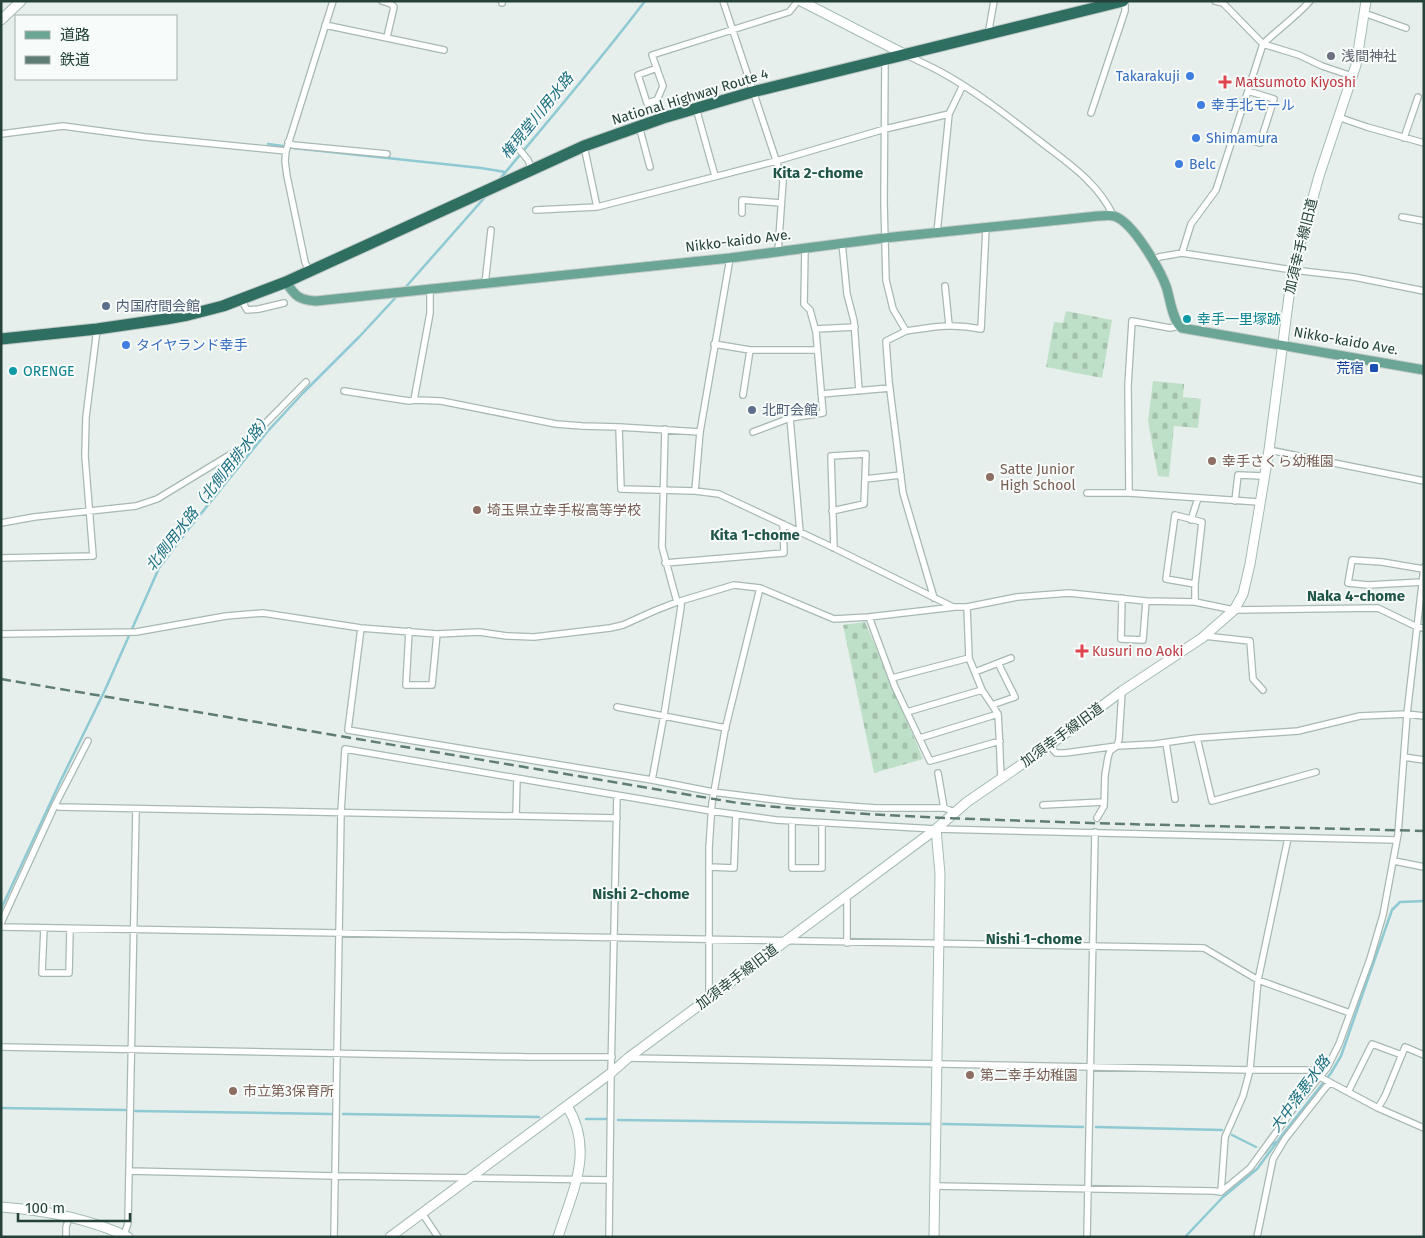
<svg xmlns="http://www.w3.org/2000/svg" width="1425" height="1238" font-family="'Fira Sans','Noto Sans JP',sans-serif">
	<style>
		.cemetery { fill: url(#cemetery-stones) }
		.lines { fill: none; stroke-linecap: round; stroke-linejoin: round }
		.stream { stroke: #8ec9d4; stroke-width: 2.5 }
		.street-casing { stroke: #a8b8b2; stroke-width: 8 }
		.secondary-casing { stroke: #a4bbb3; stroke-width: 11 }
		.primary-casing { stroke: #c2cac8; stroke-width: 11 }
		.highway-casing { stroke: #c2cac8; stroke-width: 13 }
		.street { stroke: #fff; stroke-width: 5.5 }
		.secondary { stroke: #fff; stroke-width: 9 }
		.primary { stroke: #6aa596; stroke-width: 9 }
		.highway { stroke: #2f6f62; stroke-width: 11 }
		.rail { stroke: #5f7d75; stroke-width: 2.5; stroke-dasharray: 10 5; stroke-linecap: butt }
		.worship-dot { fill: #6b7280; stroke: #f7fbf9; stroke-width: 2 }
		.shop-dot { fill: #3f7fe0; stroke: #f7fbf9; stroke-width: 2 }
		.health-dot { fill: #e0444e; stroke: #f7fbf9; stroke-width: 2 }
		.service-dot { fill: #5c6f8a; stroke: #f7fbf9; stroke-width: 2 }
		.culture-dot { fill: #0f9aa8; stroke: #f7fbf9; stroke-width: 2 }
		.transit-dot { fill: #1a4fb4; stroke: #f7fbf9; stroke-width: 2 }
		.education-dot { fill: #8d6e63; stroke: #f7fbf9; stroke-width: 2 }
		.labels { text-anchor: middle; dominant-baseline: central; stroke-width: 4; stroke-linejoin: round; paint-order: stroke }
		.worship-label { font-size: 14px; fill: #5b616d; stroke: #f7fbf9; text-anchor: start }
		.shop-label { font-size: 14px; fill: #366cbe; stroke: #f7fbf9; text-anchor: start }
		.health-label { font-size: 14px; fill: #be3a42; stroke: #f7fbf9; text-anchor: start }
		.street-label { font-size: 14px; fill: #24423a; stroke: #f7fbf9 }
		.service-label { font-size: 14px; fill: #4e5e75; stroke: #f7fbf9; text-anchor: start }
		.culture-label { font-size: 14px; fill: #0d838f; stroke: #f7fbf9; text-anchor: start }
		.transit-label { font-size: 14px; fill: #164399; stroke: #f7fbf9; text-anchor: end }
		.education-label { font-size: 14px; fill: #785e54; stroke: #f7fbf9; text-anchor: start }
		.water-label { font-size: 15px; font-style: italic; fill: #1c6f80; stroke: #f7fbf9 }
		.neighbourhood-label { font-size: 15px; font-weight: bold; fill: #1f5548; stroke: #f7fbf9 }
	</style>
	<defs>
		<pattern id="cemetery-stones" width="16" height="16" patternUnits="userSpaceOnUse" patternTransform="scale(1.25)"><rect width="16" height="16" fill="#bfe0c8"/><path d="M2 7V4a2 2 0 0 1 4 0v3zM10 15v-3a2 2 0 0 1 4 0v3z" fill="#a4c1ad"/></pattern>
	</defs>
	<rect width="100%" height="100%" fill="#e6efeb"/>
	<!-- cemetery -->
	<path class="cemetery" d="M1066,311L1112,320L1102,378L1046,367L1054,322L1063,323Z
		M1153,381L1184,384L1183,397L1201,399L1198,428L1174,426L1169,477L1158,476L1148,421Z
		M865,622L923,759L874,773L843,625Z"/>
	<g class="lines">
		<!-- stream -->
		<path class="stream" d="M268,144L283,146
			M293,148L481,168L505,172
			M499,180C548,121 598,63 645,1
			M404,289L486,196
			M1,909L61,780L105,690L159,568L187,531L267,432L303,393L360,336L398,295
			M1,1108L126,1110
			M135,1111L331,1114
			M343,1114L539,1117
			M586,1119H606
			M618,1120L931,1124
			M943,1124L1083,1127
			M1096,1127L1222,1130
			M1232,1135L1256,1147
			M1265,1153L1271,1145L1276,1142
			M1185,1237L1223,1197L1257,1169L1283,1134L1331,1073L1341,1056L1392,910L1400,902L1424,901"/>
		<defs>
			<path id="street" d="M382,1L391,4L394,7L387,37
				M723,1L783,181L778,252
				M1215,1L1223,3L1263,44L1299,55L1322,66L1352,76
				M502,3V1
				M1364,13L1406,28
				M325,25L444,50
				M988,35L994,1
				M907,55C918,61 930,66 941,72C977,92 1009,117 1041,142C1069,164 1097,182 1113,215
				M885,60L884,203L886,280L893,309L906,331C934,327 952,323 981,329L986,228
				M657,68L638,75L647,103L657,100L663,118
				M657,100L663,86L652,55L789,12L798,1
				M696,108L715,176
				M1091,113L1125,11V1
				M1338,117L1367,127L1424,143
				M639,126L650,167
				M1,134L63,126L145,137L286,151
				M1234,136L1260,143L1274,99L1248,91
				M1404,138L1418,97
				M288,142L293,145L387,154
				M584,146L597,207
				M519,149L528,160L532,170
				M536,210L597,207L776,161L885,129L949,114L963,85
				M742,213V200L781,203
				M1402,217L1424,221
				M937,233L949,114
				M842,243L847,294L854,321L859,391
				M1182,253L1191,224L1216,190L1263,44C1278,29 1296,17 1310,1
				M1153,260L1159,257L1182,253L1293,270L1354,277L1424,291
				M309,271L305,262L287,176L285,161L286,151L333,1
				M485,284L491,230
				M945,286L949,325
				M241,299L247,310L259,309L284,303
				M1179,326L1170,328L1132,321L1128,385L1129,493L1259,502
				M815,329L855,327
				M906,331L886,341L889,382L903,493L934,598
				M714,344L750,350
				M344,391L409,401L414,400L441,401L556,424L582,426L619,427L700,432
				M821,394L890,388
				M743,395L750,350H817
				M414,400L430,313V289
				M790,418L800,532
				M619,427L621,489L695,491L719,494L834,548L953,607
				M665,429L662,547L677,602
				M753,432L790,418L823,413L816,332L810,310L804,304L805,248
				M1269,450L1424,481
				M865,479L901,475
				M695,491L700,432L730,258
				M1087,493H1129
				M1235,501L1238,475L1264,476
				M832,511L864,504L866,454L831,456L834,548
				M1191,520L1198,498
				M1,523L34,517L136,506L157,499L241,448L306,382
				M1,558L93,556L85,456L86,417L97,329
				M665,563L784,553L783,524
				M1422,582L1368,585L1348,583L1352,560L1382,562L1423,569
				M1195,584L1166,579L1175,515L1202,522L1195,584V602
				M1122,598L1121,639L1143,640L1146,601
				M967,607L969,658L982,690L998,714L999,731L1001,779
				M869,617L895,687L930,761L1000,741
				M361,628L348,730L652,780L713,792L793,802L876,808H944
				M409,631L406,685H432L437,634
				M1,634L136,632L226,616L263,613L361,628L437,634L479,632L507,636L534,637L610,628L623,625L654,611L677,602L734,585L760,588L834,619L869,617L955,607H967L1017,597L1069,593L1146,601L1195,602L1234,610L1378,608L1417,627L1424,628
				M1204,636L1250,641L1253,679L1263,690
				M975,672L1011,658
				M892,678L969,658
				M992,705L1015,697L998,663
				M617,707L726,728
				M907,712L982,690
				M920,738L998,714
				M1197,738L1212,801L1316,772
				M1166,743L1175,799
				M1049,745L1056,753H1065L1117,746L1155,744L1197,738L1298,731L1360,716L1407,714L1424,716
				M1404,757L1424,760
				M938,773L944,808L955,812
				M652,780L664,715L681,607V601
				M55,805L59,807L617,818
				M1043,805L1104,802
				M516,816L517,778
				M1097,818L1104,806L1105,775L1108,757L1110,751L1117,746L1119,739L1122,691
				M792,821V868H822V823
				M1394,861L1424,867
				M709,867L734,868L736,814
				M1,923L55,805L88,741
				M1,927L1204,948L1258,980L1350,1013
				M44,928L42,973H69L70,929
				M847,943V895
				M709,998V848L712,803L725,730L760,588
				M1,1047L529,1057H612
				M628,1058L1250,1070H1318L1323,1073
				M1320,1077L1378,1108L1385,1096L1405,1047L1424,1055
				M1348,1092L1372,1044L1402,1055
				M1378,1108L1424,1128
				M129,1171L334,1176L610,1180
				M935,1186L1214,1191L1221,1192L1225,1137L1243,1096L1250,1070L1258,980L1288,838
				M1221,1192L1250,1168L1293,1109L1327,1068L1339,1044L1370,959L1383,915L1398,834L1407,714L1424,567
				M422,1213L438,1237
				M124,1235L128,1223L136,809
				M66,1237V1227L69,1218
				M334,1237L341,812L345,749L711,811L776,820L936,829L1397,840
				M609,1237L611,1073L617,795
				M1087,1237L1095,832
				M1257,1237L1273,1159L1285,1139L1326,1087L1330,1083"/>
			<path id="secondary" d="M801,1L906,55
				M1,20L21,1
				M1,1207C42,1210 90,1219 128,1237
				M390,1237L611,1073L628,1058L709,998L936,829L967,802L1047,747L1122,691L1202,638L1234,610L1243,594L1250,564L1269,450L1289,296L1293,270L1319,176L1356,65L1366,1
				M558,1237C572,1192 595,1151 567,1106
				M934,1237L940,874L936,829"/>
			<path id="primary" d="M286,282C295,296 299,300 316,301L730,258L884,238L1098,216C1103,216 1109,215 1114,216C1133,222 1159,268 1166,286C1170,297 1172,321 1182,328L1424,370"/>
			<path id="highway" d="M1,339L97,329L166,319L188,315L223,306L286,282L584,146L663,118L752,92L1123,1"/>
		</defs>
		<!-- street casing -->
		<use href="#street" class="street-casing"/>
		<!-- secondary casing -->
		<use href="#secondary" class="secondary-casing"/>
		<!-- primary casing -->
		<use href="#primary" class="primary-casing"/>
		<!-- highway casing -->
		<use href="#highway" class="highway-casing"/>
		<!-- street -->
		<use href="#street" class="street"/>
		<!-- secondary -->
		<use href="#secondary" class="secondary"/>
		<!-- primary -->
		<use href="#primary" class="primary"/>
		<!-- highway -->
		<use href="#highway" class="highway"/>
		<!-- rail -->
		<path class="rail" d="M1,679L738,803C836,814 934,818 1032,821C1162,826 1293,827 1424,831"/>
	</g>
	<!-- markers -->
	<circle class="worship-dot" cx="1331" cy="56" r="5"/>
	<g class="shop-dot">
		<circle cx="1190" cy="76" r="5"/>
		<circle cx="1201" cy="105" r="5"/>
		<circle cx="1196" cy="138" r="5"/>
		<circle cx="1179" cy="164" r="5"/>
		<circle cx="126" cy="345" r="5"/>
	</g>
	<g class="health-dot">
		<path d="M1222.5 74.5h5v5h5v5h-5v5h-5v-5h-5v-5h5z"/>
		<path d="M1079.5 643.5h5v5h5v5h-5v5h-5v-5h-5v-5h5z"/>
	</g>
	<g class="service-dot">
		<circle cx="106" cy="306" r="5"/>
		<circle cx="752" cy="410" r="5"/>
	</g>
	<g class="culture-dot">
		<circle cx="1187" cy="319" r="5"/>
		<circle cx="13" cy="371" r="5"/>
	</g>
	<rect class="transit-dot" x="1369" y="363" width="10" height="10" rx="2.5"/>
	<g class="education-dot">
		<circle cx="1212" cy="461" r="5"/>
		<circle cx="990" cy="477" r="5"/>
		<circle cx="477" cy="510" r="5"/>
		<circle cx="970" cy="1075" r="5"/>
		<circle cx="233" cy="1091" r="5"/>
	</g>
	<g class="labels">
		<!-- worship labels -->
		<g class="worship-label">
			<text x="1341" y="56">浅間神社</text>
		</g>
		<!-- shop labels -->
		<g class="shop-label">
			<text x="1180" y="76" text-anchor="end">Takarakuji</text>
			<text x="1211" y="105">幸手北モール</text>
			<text x="1206" y="138">Shimamura</text>
			<text x="1189" y="164">Belc</text>
			<text x="136" y="345">タイヤランド幸手</text>
		</g>
		<!-- health labels -->
		<g class="health-label">
			<text x="1235" y="82">Matsumoto Kiyoshi</text>
			<text x="1092" y="651">Kusuri no Aoki</text>
		</g>
		<!-- street labels -->
		<g class="street-label">
			<text transform="translate(690 97) rotate(-17)">National Highway Route 4</text>
			<text transform="translate(738 241) rotate(-7)">Nikko-kaido Ave.</text>
			<text transform="translate(1301 246) rotate(-76)">加須幸手線旧道</text>
			<text transform="translate(1346 341) rotate(10)">Nikko-kaido Ave.</text>
			<text transform="translate(1062 735) rotate(-36)">加須幸手線旧道</text>
			<text transform="translate(737 977) rotate(-37)">加須幸手線旧道</text>
		</g>
		<!-- service labels -->
		<g class="service-label">
			<text x="116" y="306">内国府間会館</text>
			<text x="762" y="410">北町会館</text>
		</g>
		<!-- culture labels -->
		<g class="culture-label">
			<text x="1197" y="319">幸手一里塚跡</text>
			<text x="23" y="371">ORENGE</text>
		</g>
		<!-- transit labels -->
		<g class="transit-label">
			<text x="1364" y="368">荒宿</text>
		</g>
		<!-- education labels -->
		<g class="education-label">
			<text x="1222" y="461">幸手さくら幼稚園</text>
			<text x="1000" y="469">Satte Junior<tspan x="1000" dy="16">High School</tspan></text>
			<text x="487" y="510">埼玉県立幸手桜高等学校</text>
			<text x="980" y="1075">第二幸手幼稚園</text>
			<text x="243" y="1091">市立第3保育所</text>
		</g>
		<!-- water labels -->
		<g class="water-label">
			<text transform="translate(537 116) rotate(-51)">権現堂川用水路</text>
			<text transform="translate(209 492) rotate(-52)">北側用水路（北側用排水路）</text>
			<text transform="translate(1300 1094) rotate(-54)">大中落悪水路</text>
		</g>
		<!-- neighbourhood labels -->
		<g class="neighbourhood-label">
			<text x="818" y="173">Kita 2-chome</text>
			<text x="755" y="535">Kita 1-chome</text>
			<text x="1356" y="596">Naka 4-chome</text>
			<text x="641" y="894">Nishi 2-chome</text>
			<text x="1034" y="939">Nishi 1-chome</text>
		</g>
	</g>
	<!-- border -->
	<rect width="1425" height="1238" fill="none" stroke="#24423a" stroke-width="5"/>
	<!-- legend -->
	<rect x="15" y="15" width="162" height="65" fill="#f7fbf9" stroke="#a3b1ad"/>
	<rect x="25" y="31" width="25" height="8" fill="#6aa596" stroke="#a3b1ad"/>
	<text x="60" y="40" font-size="15" fill="#24423a">道路</text>
	<rect x="25" y="56" width="25" height="8" fill="#5f7d75" stroke="#a3b1ad"/>
	<text x="60" y="65" font-size="15" fill="#24423a">鉄道</text>
	<!-- scale -->
	<path d="M18 1213v8h112v-8" fill="none" stroke="#24423a" stroke-width="2.5"/>
	<text x="25" y="1213" font-size="15" fill="#24423a" stroke="#f7fbf9" stroke-width="4" paint-order="stroke">100 m</text>
</svg>
